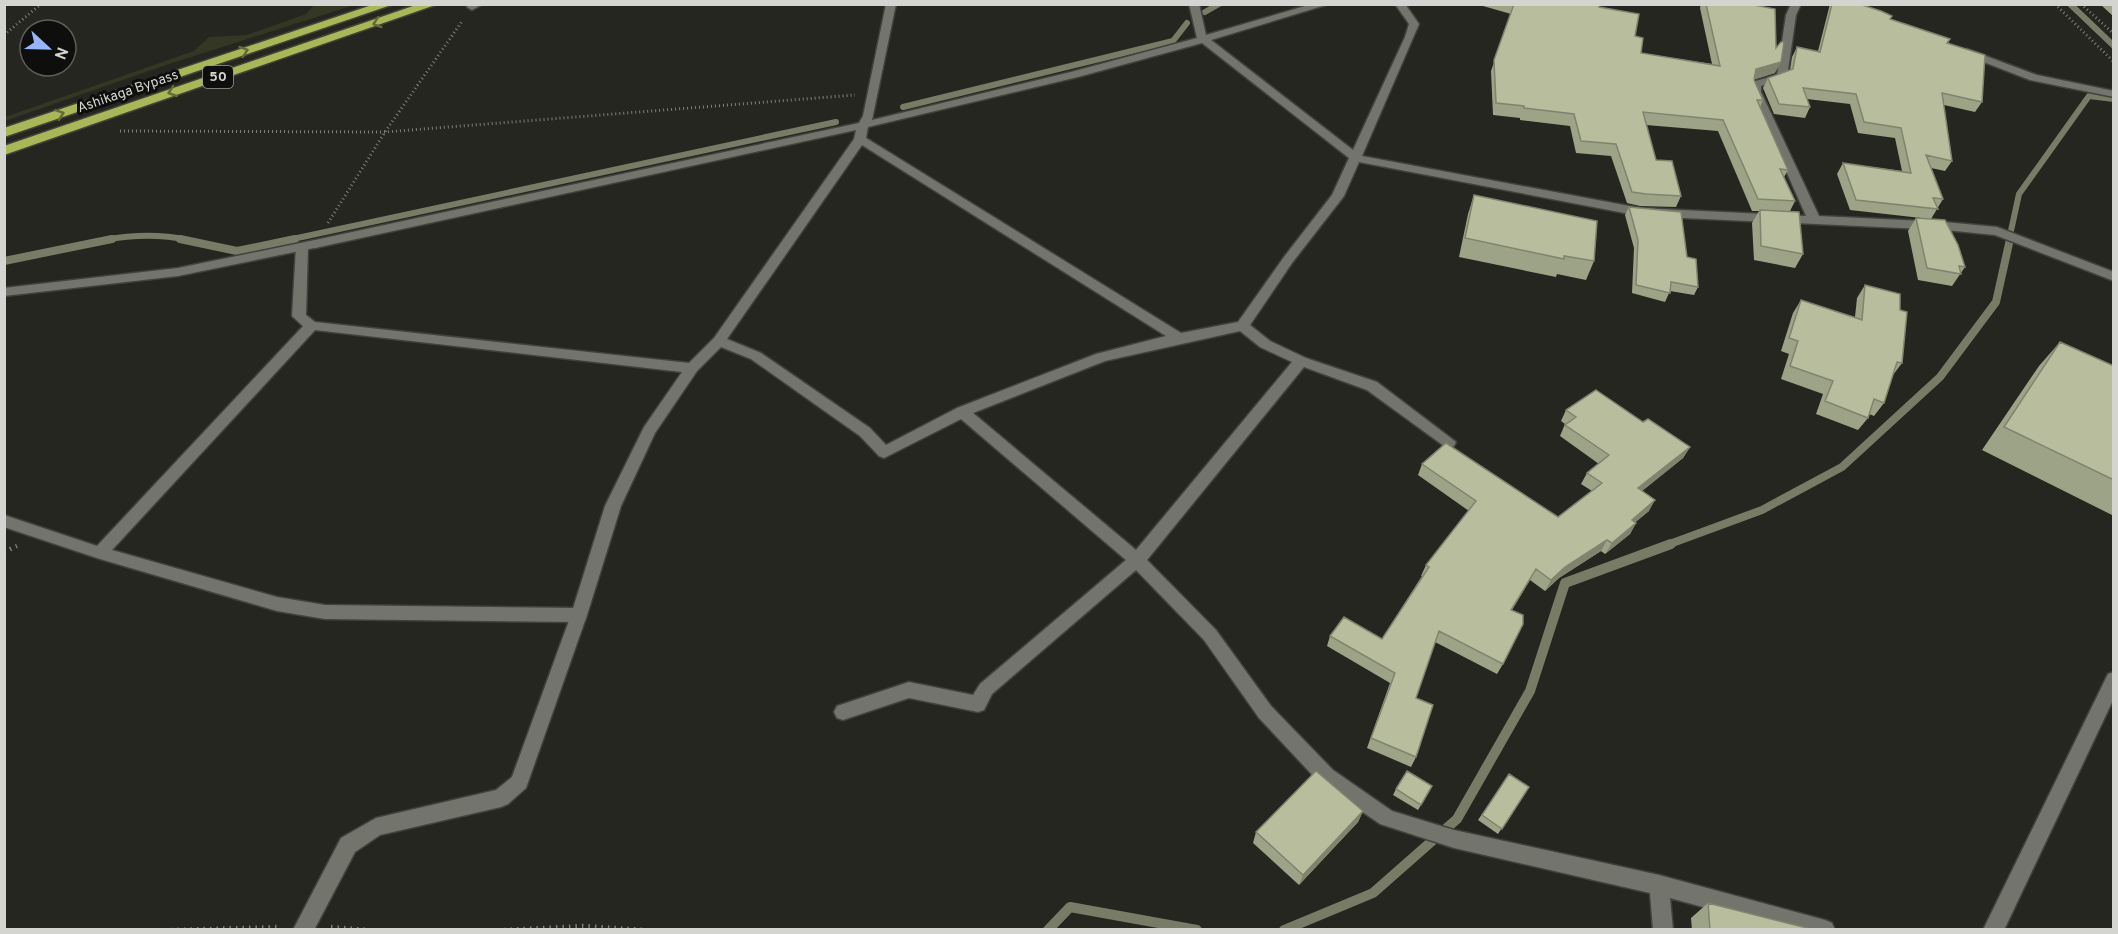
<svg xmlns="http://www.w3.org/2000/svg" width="2118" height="934" font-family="Overpass,sans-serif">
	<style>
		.green { fill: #343724 }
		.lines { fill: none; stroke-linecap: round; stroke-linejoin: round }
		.stream-far2 { stroke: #787b66; stroke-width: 6 }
		.stream-far1 { stroke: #787b66; stroke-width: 8 }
		.stream { stroke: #787b66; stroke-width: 10 }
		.lane-casing { stroke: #41423d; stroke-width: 3 }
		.street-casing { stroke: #41423d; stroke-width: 3 }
		.secondary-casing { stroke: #41423d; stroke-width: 3 }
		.highway-casing { stroke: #41423d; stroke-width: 3 }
		.path-far1 { stroke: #7e7f79; stroke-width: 3; stroke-dasharray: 1 3; stroke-linecap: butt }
		.path { stroke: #7e7f79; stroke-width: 4.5; stroke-dasharray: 1.5 5; stroke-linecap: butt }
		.lane { fill: #73756c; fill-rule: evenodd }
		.street { fill: #73756c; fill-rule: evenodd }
		.secondary { fill: #73756c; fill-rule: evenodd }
		.highway { fill: #aab755; fill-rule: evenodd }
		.wall { fill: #9da387 }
		.shaded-wall { fill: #80846e }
		.building { fill: #b7bd9d; stroke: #80846e; stroke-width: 1.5 }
		.oneway { stroke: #646b34 }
		.labels { text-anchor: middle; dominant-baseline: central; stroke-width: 6; stroke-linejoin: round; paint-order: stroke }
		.shield { fill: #0e0f0c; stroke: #999a95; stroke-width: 1.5 }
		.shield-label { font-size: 14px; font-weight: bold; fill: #d4d5d0 }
		.far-street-label { font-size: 14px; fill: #d4d5d0; stroke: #0e0f0c }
	</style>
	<rect width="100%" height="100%" fill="#25261f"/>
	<!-- green -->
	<path class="green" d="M315,4L354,5L163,66L5,121V117L194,51L209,37L247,35L306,14Z"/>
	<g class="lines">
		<!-- stream-far2 -->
		<path class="stream-far2" d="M2070,4L2114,46
			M1205,12L1219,4
			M903,107L1173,41L1187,23
			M105,240C132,235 160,234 187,240
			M288,240L836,122
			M2009,240L2019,194L2089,96L2114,99"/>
		<!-- stream-far1 -->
		<path class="stream-far1" d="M180,239L237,251L295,239
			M4,261L112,239
			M1667,545L1762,510L1842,467L1940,377L1996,302L2010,239"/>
		<!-- stream -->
		<path class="stream" d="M1048,930L1070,907L1197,930
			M1284,930L1373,893L1457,819L1530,691L1565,583L1671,544"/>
		<defs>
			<path id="lane" d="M483,4L472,10L467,7L469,4Z
				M311,321L318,326L316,329L112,550L277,597L325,605L579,608L585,610L587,615L585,620L579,622L325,619L277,611L100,559L4,527V515L97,546L306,323Z"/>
			<path id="street" d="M886,4H896L872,120L1071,72L1197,38L1189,4H1199L1206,35L1312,4H1329L1211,40L1353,150L1405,37L1409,24L1395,4H1405L1419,24L1362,156L1640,208L1806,216L1751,92L1752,82L1777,75L1786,15L1791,4H1801L1796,15L1787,77L1761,86V92L1819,216L1945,222L1997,227L2114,272V281L1995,235L1945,230L1640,216L1359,162L1344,196L1292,263L1250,325L1270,341L1306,358L1377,382L1456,442L1454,446H1444L1367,390L1304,367L1147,560L1216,630L1271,706L1333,770L1392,811L1454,830L1659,875L1825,920L1832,923L1835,930H1786L1670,898L1673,930H1653L1650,893L1454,848L1380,824L1319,782L1259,718L1204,640L1136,570L992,694L984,710L978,712L909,698L843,720L837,718L834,712L837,706L909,682L973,695L980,684L1126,560L961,419L884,458L879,456L860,436L751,359L721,347L697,371L655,433L621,506L587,615L526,788L508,804L501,807L380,835L355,852L314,930H293L341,838L376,818L496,790L512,777L571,615L605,506L644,427L682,372L306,329L292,316L296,247L302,243L308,247L306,315L315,322L689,363L714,338L854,139L856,130L315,248L309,244L315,240L859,123L863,116ZM1202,43L1349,158L1332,195L1284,257L1238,322L1181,333L866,138L868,127L1078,77ZM862,145L1166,336L1096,354L957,408L886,445L870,428L761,353L727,339ZM1240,331L1260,347L1292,362L1136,550L973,413L1105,361Z
				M1967,49L2037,75L2114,91V97L2030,80L1963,54L1962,52Z
				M2114,672V698L2004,930H1983L2108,674Z"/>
			<path id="secondary" d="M315,240L321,244L319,247L178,276L4,296V288L178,268Z"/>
			<path id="highway" d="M375,4H394L4,137V128Z
				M419,4H438L4,155V146Z"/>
		</defs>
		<!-- lane casing -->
		<use href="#lane" class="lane-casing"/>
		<!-- street casing -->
		<use href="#street" class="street-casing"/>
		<!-- secondary casing -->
		<use href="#secondary" class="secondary-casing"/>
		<!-- highway casing -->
		<use href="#highway" class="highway-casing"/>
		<!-- path-far1 -->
		<path class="path-far1" d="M2055,4L2114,62
			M2081,4L2114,34
			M4,35L41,4
			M120,131L385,132L855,95
			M328,223L385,132L463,20"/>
		<!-- path -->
		<path class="path" d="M4,552L17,546
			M331,927L369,930
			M171,930L281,927
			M504,930L583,926L646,930"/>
		<!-- lane -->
		<use href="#lane" class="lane"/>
		<!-- street -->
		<use href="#street" class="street"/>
		<!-- secondary -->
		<use href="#secondary" class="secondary"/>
		<!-- highway -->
		<use href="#highway" class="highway"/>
	</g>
	<!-- wall -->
	<path class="wall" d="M1476,4H1599V7L1635,36L1641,53L1712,64L1700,8L1701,4H1749L1775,73L1755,79L1754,80L1763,100L1760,107L1788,170L1784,177L1795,201L1790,211L1803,254L1795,268L1754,260L1752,223L1759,211H1752L1718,131L1646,125L1656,160L1681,196L1676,207L1640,206L1627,203L1611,156L1576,153L1570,126L1520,120V118L1493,115L1491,71L1511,14Z
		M1830,4H1859L1890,19L1950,39L1948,43L1982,102L1975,112L1944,105L1952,161L1945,171L1931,168L1943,199L1931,219L1965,267L1952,286L1918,280L1908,231L1916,218L1930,219L1850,210L1837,174L1843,163L1902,171L1895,138L1858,133L1850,104L1807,99L1810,107L1805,118L1774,114L1763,88L1768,78L1790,70L1792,57L1797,47L1818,51Z
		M2100,4H2114V17Z
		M1474,195L1594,261L1586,280L1557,274L1556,277L1459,257L1468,214Z
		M1629,207L1687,257L1698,287L1694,295L1670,291L1665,302L1632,293L1634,248L1625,215Z
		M1865,285L1900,310L1902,363L1893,375L1884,403L1874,416L1869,414L1868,418L1858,430L1816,414L1823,394L1781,379L1789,354L1781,351L1793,313L1801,300L1855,317L1857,298Z
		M2060,342L2114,366V516L1982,450L2039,366Z
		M1566,410L1643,422L1690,447L1683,458L1642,491L1649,511L1635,522L1636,523L1630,534L1605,554L1601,551L1559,578L1545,591L1530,580L1512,610L1503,664L1497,674L1435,642L1416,698V757L1411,767L1367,748L1390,683L1327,646L1330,636L1382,639L1422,576H1421L1426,565L1469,511L1418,475L1422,464L1558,517L1592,491L1581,484L1587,473L1599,464L1560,436L1565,424L1561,421Z
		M1509,774L1529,787L1498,834L1478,820Z
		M1432,786L1418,810L1393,795L1396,789Z
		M1363,811L1358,822L1299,885L1253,843L1256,832Z
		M1708,903L1815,930H1692L1691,918Z"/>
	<!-- shaded-wall -->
	<path class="shaded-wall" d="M1781,62L1775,73L1750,81L1756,69Z
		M1690,447L1683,458L1632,499L1638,488Z
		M1655,500L1649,511L1625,531L1632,520Z
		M1636,523L1630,534L1605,554L1612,543Z
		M1607,540L1601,551L1559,578L1545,591L1551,580L1565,567Z
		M1363,811L1358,822L1299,885L1303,875Z"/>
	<!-- building -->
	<path class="building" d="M1514,4H1599V7L1639,14L1635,36L1643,38L1641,53L1720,66L1706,4H1749L1775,9L1776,48L1781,42H1784L1781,62L1756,69L1754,80L1763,100H1757L1788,170L1780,169L1795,201L1758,199L1723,120L1643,112L1656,160L1672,161L1681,196L1646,194L1632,192L1616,144L1581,141L1574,114L1524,108V106L1496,103L1494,60Z
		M1832,4H1859L1881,11L1892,16L1890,19L1950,39L1947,43L1985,55L1982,102L1942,93L1952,161L1926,155L1943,199L1933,198L1938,209L1856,200L1843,163L1911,173L1901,128L1864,122L1856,94L1803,88L1810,107L1779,104L1768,78L1793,69L1797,47L1820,52Z
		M1474,195L1597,221L1594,261L1564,256V259L1465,238Z
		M1629,207L1681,212L1687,257L1696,259L1698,287L1671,282L1670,293L1636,285L1638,240Z
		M1760,210L1799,212L1803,254L1761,246Z
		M1916,218L1945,220L1958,245L1965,267L1959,266L1961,274L1927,268Z
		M1865,285L1900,294V310L1907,312L1902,363L1897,362L1884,403L1874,399L1868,418L1825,401L1833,381L1790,366L1798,341L1789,338L1801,300L1862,320Z
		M2060,342L2114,366V480L2004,427Z
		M1596,390L1643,422L1648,419L1690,447L1638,488L1655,500L1632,520L1636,523L1612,543L1607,540L1565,567L1551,580L1536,569L1511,610L1523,615V624L1503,664L1439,631L1416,698L1433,705L1416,757L1371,738L1395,673L1330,636L1344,617L1382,639L1429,567L1426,565L1476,501L1422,464L1446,443L1558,517L1602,483L1587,473L1609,455L1565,425L1576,417L1566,410Z
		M1316,771L1363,811L1303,875L1256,832Z
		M1407,771L1432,786L1421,805L1396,789Z
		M1509,774L1529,787L1502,829L1482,815Z
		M1708,903L1815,930H1710Z"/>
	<!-- one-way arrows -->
	<defs><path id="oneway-chevron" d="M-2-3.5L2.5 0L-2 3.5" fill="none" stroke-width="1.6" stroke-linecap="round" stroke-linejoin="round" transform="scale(1.5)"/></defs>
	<g class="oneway">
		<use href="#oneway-chevron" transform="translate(377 23) rotate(162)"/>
		<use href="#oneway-chevron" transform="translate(244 51) rotate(-18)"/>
		<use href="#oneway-chevron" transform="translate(172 92) rotate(161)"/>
		<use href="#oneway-chevron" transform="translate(60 114) rotate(-19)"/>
	</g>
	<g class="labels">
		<!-- shield labels -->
		<rect class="shield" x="203" y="66" width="30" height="22" rx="4.5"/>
		<g class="shield-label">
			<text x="218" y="77">50</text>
		</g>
		<!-- far-street labels -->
		<g class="far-street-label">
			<text transform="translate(128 92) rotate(-19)">Ashikaga Bypass</text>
		</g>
	</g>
	<!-- border -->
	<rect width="2118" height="934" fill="none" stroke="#d4d5d0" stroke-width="12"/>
	<!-- north arrow -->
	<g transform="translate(48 48) rotate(112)"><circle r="28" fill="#0e0f0c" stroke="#5d5e5a" stroke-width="1.5"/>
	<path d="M0-4.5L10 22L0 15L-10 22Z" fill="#97b6fd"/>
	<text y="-9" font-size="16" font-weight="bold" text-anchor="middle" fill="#d4d5d0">N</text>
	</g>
</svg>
